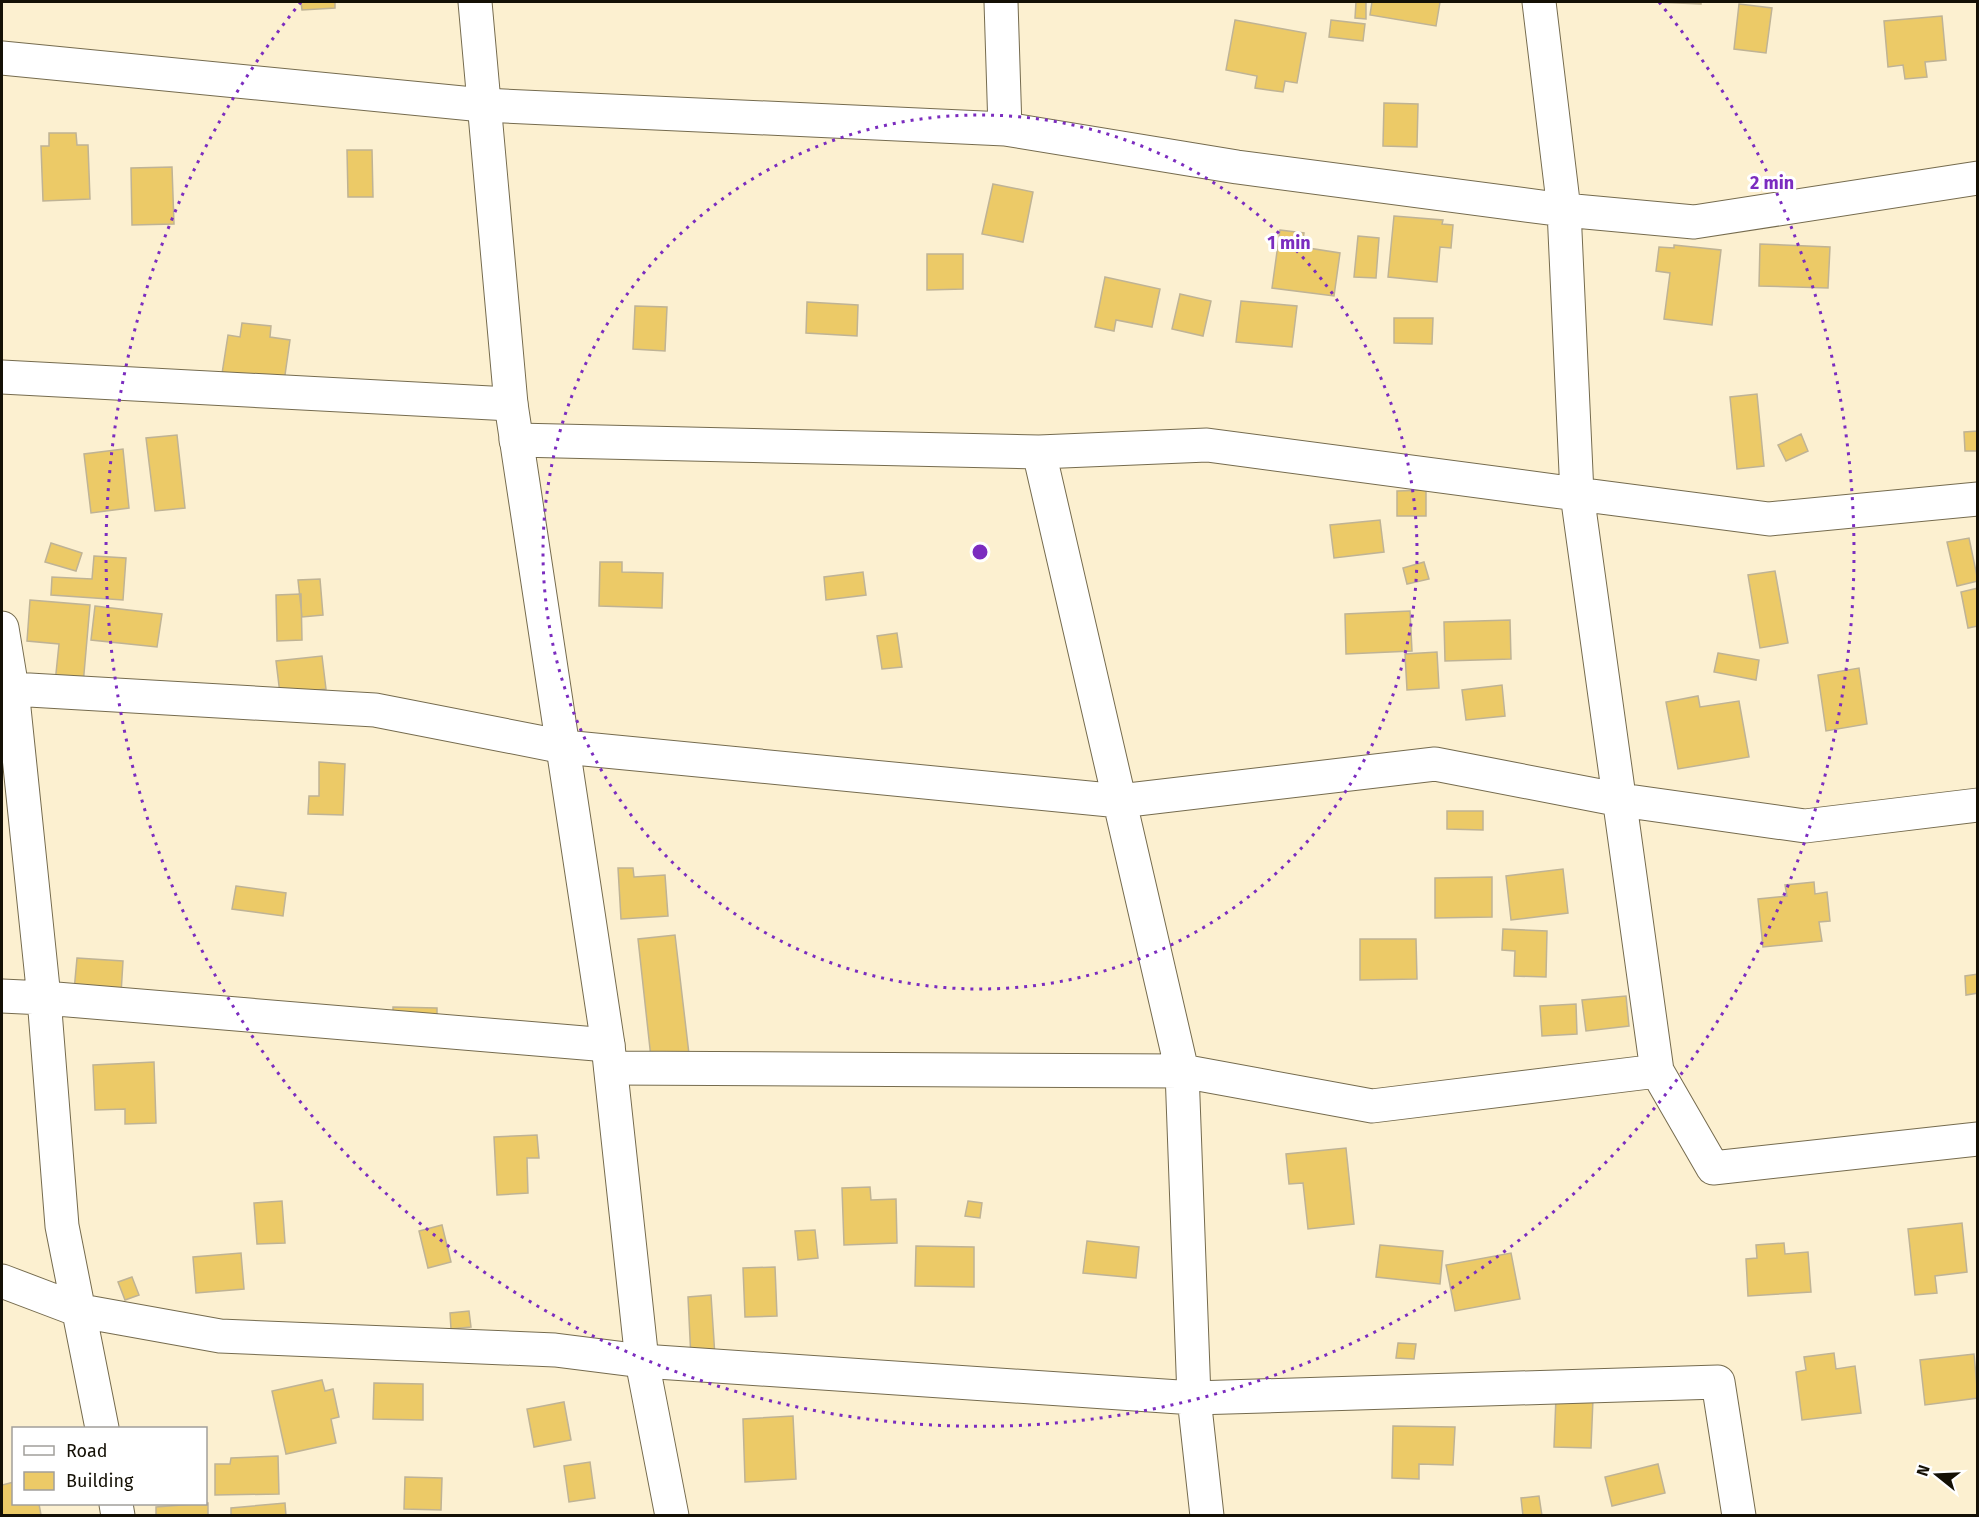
<svg xmlns="http://www.w3.org/2000/svg" width="1979" height="1517" font-family="'Fira Sans',sans-serif">
	<style>
		.building { fill: #ecca67; stroke: #bfb395; stroke-width: 1.5 }
		.lines { fill: none; stroke-linecap: round; stroke-linejoin: round }
		.minor-casing { stroke: #756b4e; stroke-width: 35 }
		.tertiary-casing { stroke: #756b4e; stroke-width: 35 }
		.minor { stroke: #fff; stroke-width: 33 }
		.tertiary { stroke: #fff; stroke-width: 33 }
		.ring { fill: none; stroke: #7b2cbf; stroke-width: 3; stroke-dasharray: 3 6 }
		.centre { fill: #7b2cbf; stroke: #fff; stroke-width: 3 }
		.ring-label { font-size: 18px; text-anchor: middle; font-weight: bold; fill: #7b2cbf; stroke: #fff; stroke-width: 6; stroke-linejoin: round; paint-order: stroke }
	</style>
	<rect width="100%" height="100%" fill="#fcf0d0"/>
	<!-- building -->
	<path class="building" d="M301,2H335V8L302,10Z
		M1356,2H1366V19L1355,18Z
		M1372,2H1440L1436,26L1370,15Z
		M1654,2H1701V4Z
		M1739,4L1772,8L1766,53L1734,49Z
		M1942,16L1946,60L1925,62L1927,77L1905,79L1903,65L1888,67L1884,21Z
		M1235,20L1306,33L1297,83L1285,81L1283,92L1255,88L1257,76L1226,70Z
		M1331,20L1365,24L1363,41L1329,37Z
		M1384,103L1418,104L1417,147L1383,146Z
		M49,133H76L77,145H88L90,199L43,201L41,146H49Z
		M347,150H372L373,197H348Z
		M172,167L174,224L132,225L131,168Z
		M993,184L1033,192L1023,242L982,234Z
		M1394,216L1443,220L1442,224L1453,225L1451,248L1440,247L1437,282L1388,277Z
		M1280,230L1304,233L1302,247L1340,253L1334,296L1272,288Z
		M1358,236L1379,238L1376,278L1354,277Z
		M1760,244L1830,247L1828,288L1759,286Z
		M1674,245L1721,250L1712,325L1664,319L1670,273L1656,271L1659,247L1674,248Z
		M927,254H963V289L927,290Z
		M1105,277L1160,289L1152,327L1116,320L1114,331L1095,327Z
		M1180,294L1211,301L1203,336L1172,329Z
		M1241,301L1297,306L1292,347L1236,342Z
		M807,302L858,305L857,336L806,333Z
		M635,306L667,307L665,351L633,349Z
		M1394,318H1433L1432,344L1394,343Z
		M242,323L271,326L270,337L290,340L283,389L221,380L228,335L240,337Z
		M1757,394L1764,466L1737,469L1730,397Z
		M1978,431V451H1965L1964,432Z
		M1801,434L1808,451L1786,461L1778,445Z
		M177,435L185,508L155,511L146,438Z
		M123,449L129,508L91,513L84,454Z
		M1426,490V516H1397V491Z
		M1380,520L1384,552L1334,558L1330,525Z
		M1969,538L1978,581L1957,586L1947,542Z
		M51,543L82,553L76,571L45,562Z
		M94,556L126,558L123,600L51,595L52,577L92,579Z
		M600,562H622V572L663,573L662,608L599,606Z
		M1424,562L1429,579L1407,584L1403,568Z
		M1775,571L1788,643L1760,648L1748,575Z
		M863,572L866,595L826,600L824,577Z
		M320,579L323,615L302,617L298,580Z
		M1978,588V626L1968,628L1961,592Z
		M301,594L302,640L277,641L276,595Z
		M30,600L90,605L83,685L55,683L59,644L27,641Z
		M95,606L162,614L157,647L91,640Z
		M1410,611L1412,651L1346,654L1345,614Z
		M1510,620L1511,659L1445,661L1444,622Z
		M897,633L902,667L882,669L877,636Z
		M1437,652L1439,688L1407,690L1405,654Z
		M1718,653L1759,660L1756,680L1714,672Z
		M322,656L326,689L280,694L276,661Z
		M1859,668L1867,724L1826,731L1818,675Z
		M1502,685L1505,716L1466,720L1462,690Z
		M1698,696L1700,707L1739,701L1749,757L1678,769L1666,702Z
		M319,762L345,764L343,815L308,814L309,796H319Z
		M1447,811H1483V830L1447,829Z
		M618,868H633L634,877L665,875L668,916L621,919Z
		M1563,869L1568,913L1511,920L1506,876Z
		M1492,877V917L1435,918V878Z
		M1814,882L1815,894L1827,892L1830,921L1819,922L1822,941L1763,947L1758,899L1787,896L1785,885Z
		M236,886L286,893L283,916L232,909Z
		M1503,929L1547,931L1546,977L1514,976L1515,951L1502,950Z
		M675,935L689,1054L651,1058L638,939Z
		M1360,939H1416L1417,979L1360,980Z
		M77,958L123,961L121,994L74,991Z
		M1978,974V993L1966,995L1965,976Z
		M1626,996L1629,1026L1586,1031L1582,1000Z
		M1576,1004L1577,1034L1542,1036L1540,1006Z
		M393,1007L437,1008V1031L393,1030Z
		M154,1062L156,1123L125,1124V1109L95,1110L93,1065Z
		M537,1135L539,1158H527L528,1193L497,1195L494,1137Z
		M1346,1148L1354,1224L1308,1229L1303,1183L1289,1184L1286,1154Z
		M870,1187L871,1200L896,1199L897,1243L844,1245L842,1188Z
		M282,1201L285,1243L257,1244L254,1203Z
		M968,1201L982,1203L980,1218L965,1216Z
		M1962,1223L1967,1272L1935,1276L1937,1293L1915,1295L1908,1229Z
		M442,1225L451,1262L428,1268L419,1231Z
		M815,1230L818,1258L798,1260L795,1231Z
		M1087,1241L1139,1247L1136,1278L1083,1273Z
		M1784,1243L1785,1254L1808,1252L1811,1292L1748,1296L1746,1259L1757,1258L1756,1245Z
		M1380,1245L1443,1251L1440,1284L1376,1277Z
		M916,1246L974,1247V1287L915,1286Z
		M241,1253L244,1289L196,1293L193,1257Z
		M1511,1253L1520,1299L1455,1311L1446,1265Z
		M775,1267L777,1316L745,1317L743,1268Z
		M132,1277L139,1295L125,1300L118,1282Z
		M711,1295L715,1357L691,1359L688,1297Z
		M469,1311L471,1327L451,1329L450,1313Z
		M1398,1343L1416,1344L1414,1359L1396,1358Z
		M1834,1353L1836,1369L1855,1366L1861,1413L1802,1420L1796,1372L1806,1370L1804,1357Z
		M1974,1354L1978,1398L1925,1405L1920,1360Z
		M322,1380L325,1391L333,1389L339,1417L331,1419L336,1443L286,1454L272,1391Z
		M374,1383L423,1384V1420L373,1419Z
		M1556,1397L1593,1399L1591,1448L1554,1447Z
		M564,1402L571,1440L534,1447L527,1409Z
		M793,1416L796,1479L745,1482L743,1419Z
		M1393,1426L1455,1427L1453,1465L1419,1464V1479L1392,1478Z
		M278,1456L279,1494L215,1495V1464H230L231,1458Z
		M590,1462L595,1498L569,1502L564,1466Z
		M1658,1464L1665,1493L1612,1506L1605,1477Z
		M405,1477L442,1478L441,1510L404,1509Z
		M14,1482V1504H39L41,1515L2,1516V1485Z
		M1539,1496L1542,1516H1523L1521,1498Z
		M208,1503V1516H156V1507Z
		M285,1503L286,1516H231V1508Z"/>
	<g class="lines">
		<defs>
			<path id="minor" d="M1001,2L1005,129
				M1539,2L1564,210L1577,494L1769,519L1978,499
				M2,58L483,105L1005,129L1237,167L1564,210L1694,222L1978,178
				M2,377L511,404
				M516,440L1039,452L1207,445L1577,494L1657,1071L1713,1168L1978,1139
				M1039,452L1182,1071L1194,1398L1207,1516
				M2,628L12,689L44,998L62,1226L102,1428
				M2,686L12,689L375,710L564,747L1120,801L1435,764L1621,800L1805,826L1978,805
				M2,996L44,998L608,1045
				M611,1068L1182,1071L1372,1106L1657,1071
				M2,1281L81,1311L220,1336L555,1350L642,1361L1194,1398L1718,1382L1739,1516
				M116,1504L118,1516"/>
			<path id="tertiary" d="M475,2L511,404L608,1045L642,1361L672,1516"/>
		</defs>
		<!-- minor casing -->
		<use href="#minor" class="minor-casing"/>
		<!-- tertiary casing -->
		<use href="#tertiary" class="tertiary-casing"/>
		<!-- minor -->
		<use href="#minor" class="minor"/>
		<!-- tertiary -->
		<use href="#tertiary" class="tertiary"/>
	</g>
	<!-- distance rings -->
	<g class="ring">
		<circle cx="980" cy="552" r="437"/>
		<path d="M1659 2A874 874 0 1 1 301 2"/>
	</g>
	<circle cx="980" cy="552" r="9" class="centre"/>
	<g class="ring-label">
		<text x="1772" y="189">2 min</text>
		<text x="1289" y="249">1 min</text>
	</g>
	<!-- border -->
	<rect width="1979" height="1517" fill="none" stroke="#141005" stroke-width="6"/>
	<!-- legend -->
	<rect x="12" y="1427" width="195" height="78" fill="#ffffff" stroke="#a19f9b" stroke-width="1.5"/>
	<rect x="24" y="1446" width="30" height="9" fill="#ffffff" stroke="#a19f9b" stroke-width="1.5"/>
	<text x="66" y="1457" font-size="18" fill="#141005">Road</text>
	<rect x="24" y="1472" width="30" height="18" fill="#ecca67" stroke="#a19f9b" stroke-width="1.5"/>
	<text x="66" y="1487" font-size="18" fill="#141005">Building</text>
	<!-- north arrow -->
	<g transform="translate(1937 1475) rotate(288)" stroke="#ffffff" stroke-width="4.5" paint-order="stroke">
	<path d="M0-4.5L10 22L0 15L-10 22Z" fill="#141005"/>
	<text y="-9" font-size="16" font-weight="bold" text-anchor="middle" fill="#141005">N</text>
	</g>
</svg>
